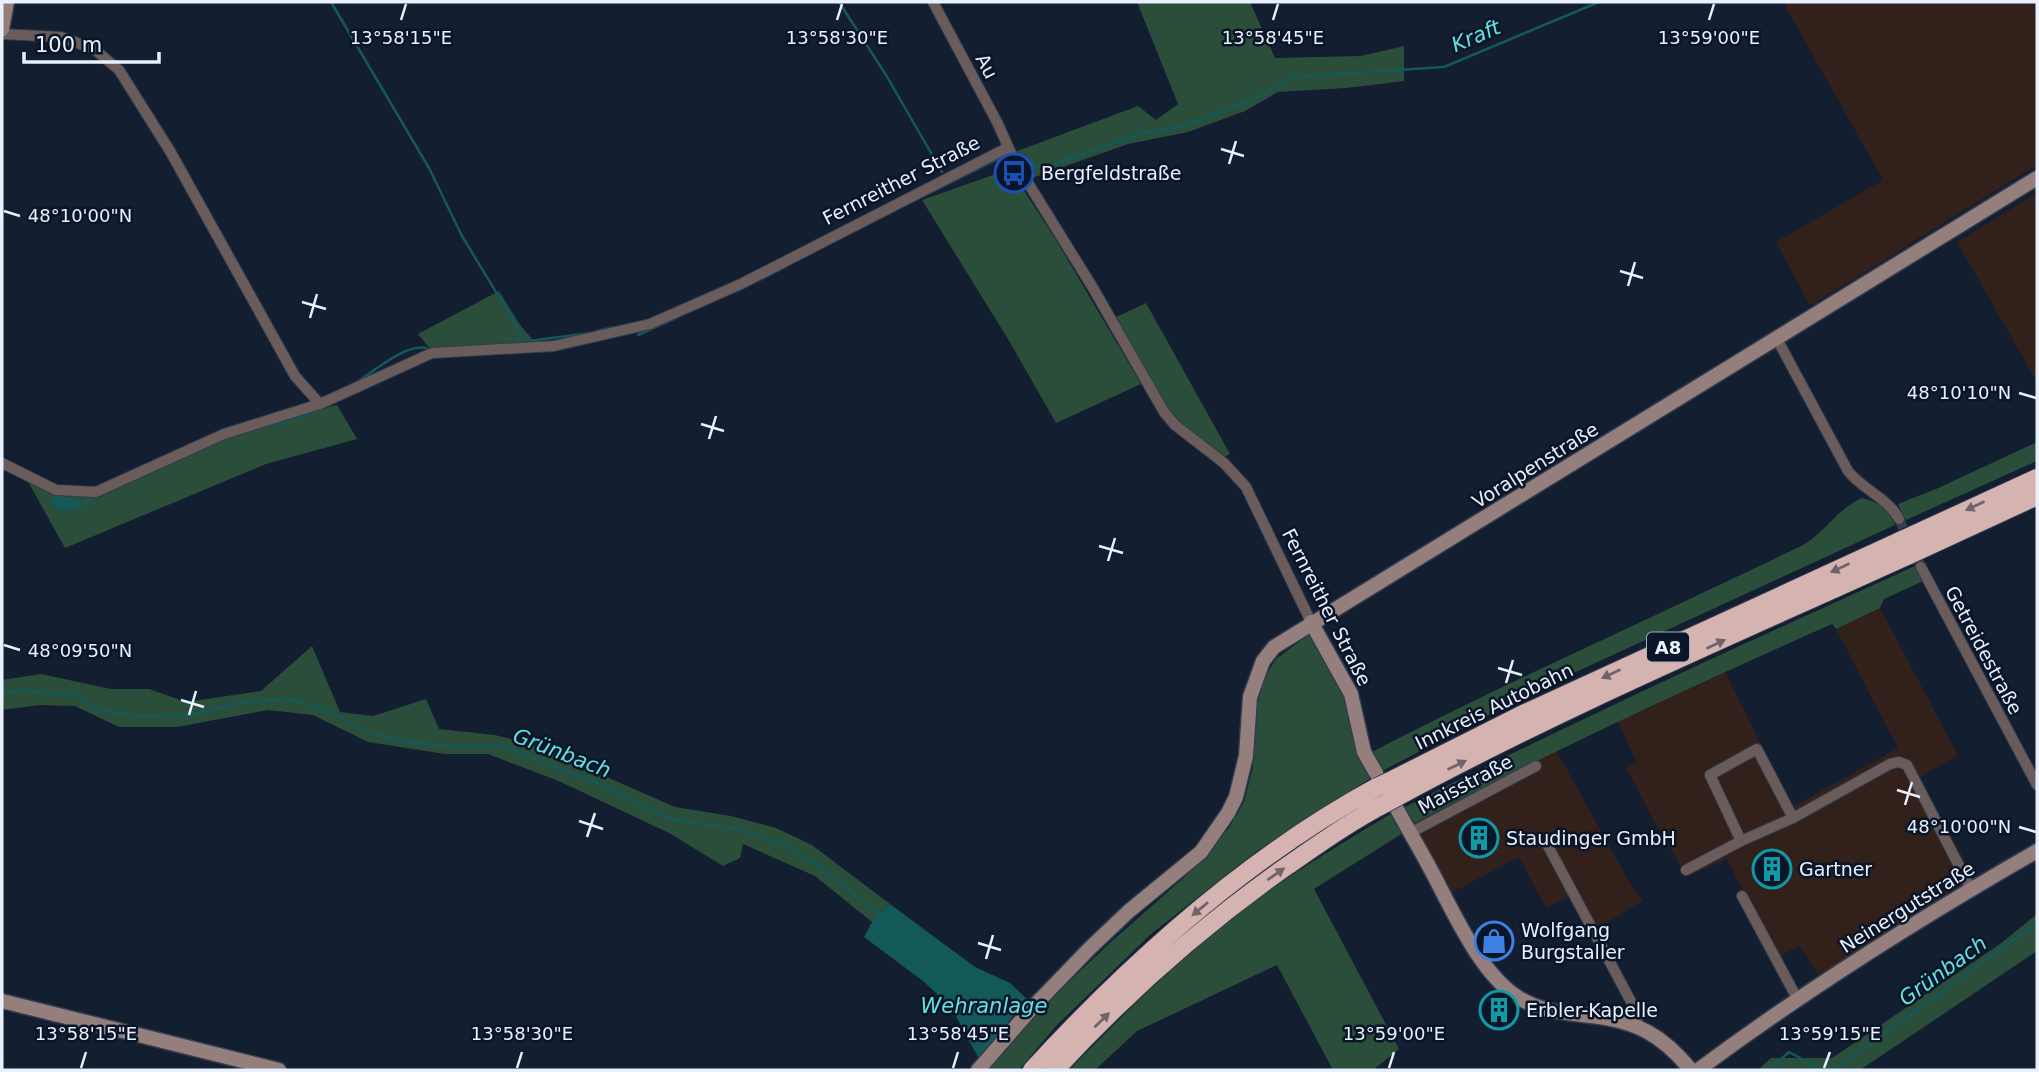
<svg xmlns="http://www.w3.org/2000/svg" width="2039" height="1072" font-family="'DejaVu Sans',sans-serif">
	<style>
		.commercial { fill: #32201a }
		.green { fill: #2a4e3a }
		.water { fill: #14595a }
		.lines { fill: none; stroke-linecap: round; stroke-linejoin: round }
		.stream { stroke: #14595a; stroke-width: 2.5 }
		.street-tunnel { stroke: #333e50; stroke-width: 10; stroke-dasharray: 10 5; stroke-linecap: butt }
		.street-casing { stroke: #313c4e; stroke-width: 12 }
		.secondary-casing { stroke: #313c4e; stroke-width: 17 }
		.highway-casing { stroke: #313c4e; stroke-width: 20 }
		.street { stroke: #6a5c5b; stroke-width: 10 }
		.secondary { stroke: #957f7d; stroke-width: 14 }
		.highway { stroke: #d5b3b0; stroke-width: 18 }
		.highway-bridge-casing { stroke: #313c4e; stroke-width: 20; stroke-linecap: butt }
		.highway-bridge { stroke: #d5b3b0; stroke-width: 18 }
		.oneway { fill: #70646c }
		.ticks { fill: none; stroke: #e9f1ff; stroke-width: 2.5 }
		.labels { text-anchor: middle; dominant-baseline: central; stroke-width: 5; stroke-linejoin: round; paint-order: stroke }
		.shield { fill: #0a1527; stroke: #a6afbe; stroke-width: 2 }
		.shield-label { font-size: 18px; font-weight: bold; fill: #e9f1ff }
		.street-label { font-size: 19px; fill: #e9f1ff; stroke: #0a1527 }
		.poi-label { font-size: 19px; fill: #e9f1ff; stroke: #0a1527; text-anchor: start }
		.water-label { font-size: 21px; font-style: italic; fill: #62e1e2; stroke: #0a1527 }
		.ticks-label { font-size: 18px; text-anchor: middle; fill: #e9f1ff; stroke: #0a1527; stroke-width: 5; stroke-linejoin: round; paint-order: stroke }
	</style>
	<rect width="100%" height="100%" fill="#131e31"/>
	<!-- commercial -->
	<path class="commercial" d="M1783,2H2037V165L1810,306L1776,242L1883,180Z
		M2037,193V382L1957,242Z
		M1880,608L1958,755L1919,778L1975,879L1819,976L1799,946L1776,958L1727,859L1687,877L1655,823L1626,767L1636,762L1618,721L1725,672L1792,807L1898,748L1836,629Z
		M1556,750L1631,885L1643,900L1594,931L1574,894L1546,908L1519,857L1449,894L1403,807H1405L1415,823Z"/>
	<!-- green -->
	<path class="green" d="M1137,2H1250L1275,58L1361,56L1404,46V81L1346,88L1278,92L1245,111L1188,132L1128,144L1032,178L1012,153L1138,106L1156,120L1178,104Z
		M1010,169L1056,240L1141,384L1056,423L1008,339L922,200Z
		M499,291L520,325L534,341L431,350L418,334Z
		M1146,303L1230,454L1223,458L1187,429L1164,405L1114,318Z
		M337,405L357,439L266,464L65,548L26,478L94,496L225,435L293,414Z
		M2037,442V461L1906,520L1898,504L1936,489Z
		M1862,498C1880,503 1887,508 1895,525L1539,689L1382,771L1370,753C1511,680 1656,616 1799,547C1823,536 1835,510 1862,498Z
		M1915,566L1923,581L1884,599L1880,608L1836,629L1832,624C1691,687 1551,751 1415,823L1405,807C1572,722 1743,644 1915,566Z
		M1311,633L1348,695L1371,778L1257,851L1151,934L1056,1026L1019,1070H988L1040,1009L1112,941L1188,874L1229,828L1244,802L1253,767L1255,714L1260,685L1276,659Z
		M312,646L340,712L373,716L426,699L439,729L495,735L534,745L675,807L731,816L776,828L812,845L890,904L872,922L815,876L743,844L740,858L723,866L671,834L561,782L488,754H445L368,742L313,715L268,710L177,727H119L75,706L40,705L2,710V680L41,674L111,689H149L186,702L261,691Z
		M1392,813L1403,833L1314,889L1399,1049L1373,1070H1333L1277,965L1137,1031L1095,1070H1069C1127,1011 1185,952 1252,903C1297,870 1344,842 1392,813Z
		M2037,914V951L1860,1070H1758L1771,1058H1832L2000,944Z"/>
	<!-- water -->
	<path class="water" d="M54,495L63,496L78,501L81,507C69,510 56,516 51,500Z
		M890,904L975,967L1010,983L1029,1001L1013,1016L979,1059L951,1007L923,981L864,937L872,922Z"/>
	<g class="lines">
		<!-- stream -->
		<path class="stream" d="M331,2L429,168L462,236L522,335L529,341L590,333
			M839,2L886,75L942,172
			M1019,159H1025L1043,168L1143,133L1179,127L1254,99L1292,77L1444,67L1599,2
			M932,192L1000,158L1008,159
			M757,281L789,265
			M597,331L614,327
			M638,335L678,317
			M515,343L522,335
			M357,382C374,371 405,344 426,348
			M262,427L283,423L322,409
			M117,487L143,476
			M81,507L95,496
			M2,694L27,690L48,694L74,693L95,709L136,716L191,715L249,701L289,699L330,711L372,733L407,742L451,746H501L615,790L640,806L674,820L739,829L782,844L816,864L881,915
			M1769,1070L1789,1052L1822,1070
			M1834,1070L2037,923"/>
		<!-- street-tunnel -->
		<path class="street-tunnel" d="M1899,519L1921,567"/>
		<defs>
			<path id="street" d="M933,2L997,122L1015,162L1093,288L1164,412L1175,425L1224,463L1246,487L1311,622
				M2,34L61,37L94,49L119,70L170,151L295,376L320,404
				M1777,339L1848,471C1863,490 1888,498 1899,519
				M2,463L56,490L96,492L224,434L320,404L432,353L554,346L650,324L741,284L1007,148
				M1921,567L2037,785
				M1410,833L1536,766
				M1741,841L1710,775L1757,749L1793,818
				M1548,846L1636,1011L1638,1017L1635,1025
				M1686,870L1741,841L1793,818L1890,764L1899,762L1907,765L1971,889
				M1742,896L1798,1000"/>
			<path id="secondary" d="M2,29L7,2
				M1311,622L1351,694L1364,752L1376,773
				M1398,811C1409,831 1421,851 1432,872C1453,911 1480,974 1519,998C1541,1012 1567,1013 1591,1016C1637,1021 1662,1035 1691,1070
				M2,1001L279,1070
				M978,1070L1032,1008L1090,948L1129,911L1201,852L1228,813L1236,797L1246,756L1250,697L1263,661L1274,647L2037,178
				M1698,1070C1806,990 1920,918 2037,851"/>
			<path id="highway" d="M1913,535L2037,478
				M1920,550L2037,496
				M1388,782L1521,715L1902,540
				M1397,797C1563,707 1738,633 1909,555
				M1032,1070C1132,961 1246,858 1377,787
				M1055,1070C1125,994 1202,926 1287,866C1319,844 1351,821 1386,803"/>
		</defs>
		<!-- street casing -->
		<use href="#street" class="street-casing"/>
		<!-- secondary casing -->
		<use href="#secondary" class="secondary-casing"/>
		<!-- highway casing -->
		<use href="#highway" class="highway-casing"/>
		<!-- street -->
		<use href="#street" class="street"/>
		<!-- secondary -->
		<use href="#secondary" class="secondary"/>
		<!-- highway -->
		<use href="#highway" class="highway"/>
		<defs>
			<path id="highway-bridge" d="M1902,540L1913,535
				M1909,555L1920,550
				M1377,787L1388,782
				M1386,803L1397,797"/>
		</defs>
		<!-- highway-bridge casing -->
		<use href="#highway-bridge" class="highway-bridge-casing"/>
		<!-- highway-bridge -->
		<use href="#highway-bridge" class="highway-bridge"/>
	</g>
	<!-- one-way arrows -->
	<defs><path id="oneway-solid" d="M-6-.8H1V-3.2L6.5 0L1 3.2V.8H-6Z" transform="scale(1.75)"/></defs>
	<g class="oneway">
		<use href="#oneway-solid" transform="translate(1975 506) rotate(155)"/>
		<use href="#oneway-solid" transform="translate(1840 568) rotate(155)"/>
		<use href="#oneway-solid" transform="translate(1716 644) rotate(-25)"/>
		<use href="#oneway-solid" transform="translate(1611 674) rotate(155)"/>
		<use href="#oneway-solid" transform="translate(1457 765) rotate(-26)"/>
		<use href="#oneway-solid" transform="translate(1276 874) rotate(-35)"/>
		<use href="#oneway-solid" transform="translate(1200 909) rotate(140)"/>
		<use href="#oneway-solid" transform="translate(1102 1020) rotate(-44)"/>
	</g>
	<!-- ticks -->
	<path class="ticks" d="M401,20L406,4M837,20L842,4M1273,20L1278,4M1709,20L1714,4M1221,149L1244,156M1229,164L1236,141M4,211L20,216M1620,271L1643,278M1628,286L1635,262M302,302L326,309M310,318L317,294M2019,393L2036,398M701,424L724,431M709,439L716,416M1099,546L1123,553M1108,561L1115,538M4,645L20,650M1498,668L1522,675M1506,683L1513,660M181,700L204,707M189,715L196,691M1897,790L1920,797M1905,805L1912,782M579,821L603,829M2019,827L2036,832M587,837L595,813M978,943L1001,950M986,959L993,935M81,1068L86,1052M517,1068L522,1052M953,1068L958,1052M1389,1068L1394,1052M1824,1068L1830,1052"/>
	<!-- icons -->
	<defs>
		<symbol id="bus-ring" viewBox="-11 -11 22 22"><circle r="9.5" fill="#0a1527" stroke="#1a4fb4" stroke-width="1.5"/><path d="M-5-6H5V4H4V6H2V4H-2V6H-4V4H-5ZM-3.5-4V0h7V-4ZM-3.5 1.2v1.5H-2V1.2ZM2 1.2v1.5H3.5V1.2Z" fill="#1a4fb4"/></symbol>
		<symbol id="building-ring" viewBox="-11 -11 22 22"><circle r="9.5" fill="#0a1527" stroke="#0f9aa8" stroke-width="1.5"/><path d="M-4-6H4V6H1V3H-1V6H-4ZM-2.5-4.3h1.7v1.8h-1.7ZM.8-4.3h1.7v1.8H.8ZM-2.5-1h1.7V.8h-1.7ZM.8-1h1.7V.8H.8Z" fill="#0f9aa8"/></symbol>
		<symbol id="shop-ring" viewBox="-11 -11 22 22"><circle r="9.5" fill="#0a1527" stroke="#3f7fe0" stroke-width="1.5"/><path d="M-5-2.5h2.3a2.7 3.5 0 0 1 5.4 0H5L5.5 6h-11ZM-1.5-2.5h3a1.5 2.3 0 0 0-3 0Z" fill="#3f7fe0"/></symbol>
	</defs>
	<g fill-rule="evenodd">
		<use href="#bus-ring" x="992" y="151" width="44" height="44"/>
		<use href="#building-ring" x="1457" y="816" width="44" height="44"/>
		<use href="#building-ring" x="1750" y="847" width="44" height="44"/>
		<use href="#shop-ring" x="1472" y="919" width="44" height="44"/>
		<use href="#building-ring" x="1477" y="988" width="44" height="44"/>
	</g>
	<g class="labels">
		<!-- shield labels -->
		<rect class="shield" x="1647" y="632.5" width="42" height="29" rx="5"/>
		<g class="shield-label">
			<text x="1668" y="647">A8</text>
		</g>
		<!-- street labels -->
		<g class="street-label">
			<text transform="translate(987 66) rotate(62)">Au</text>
			<text transform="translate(901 180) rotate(-27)">Fernreither Straße</text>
			<text transform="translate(1535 465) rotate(-32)">Voralpenstraße</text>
			<text transform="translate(1327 607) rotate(63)">Fernreither Straße</text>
			<text transform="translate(1984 650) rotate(62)">Getreidestraße</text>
			<text transform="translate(1494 706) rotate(-26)">Innkreis Autobahn</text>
			<text transform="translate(1465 784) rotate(-28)">Maisstraße</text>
			<text transform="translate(1907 907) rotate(-32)">Neinergutstraße</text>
		</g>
		<!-- poi labels -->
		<g class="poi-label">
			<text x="1041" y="173">Bergfeldstraße</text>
			<text x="1506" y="838">Staudinger GmbH</text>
			<text x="1799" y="869">Gartner</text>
			<text x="1521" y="930">Wolfgang<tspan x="1521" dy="22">Burgstaller</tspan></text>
			<text x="1526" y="1010">Erbler-Kapelle</text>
		</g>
		<!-- water labels -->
		<g class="water-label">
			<text transform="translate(1476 36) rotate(-23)">Kraft</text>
			<text transform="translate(562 753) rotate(21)">Grünbach</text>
			<text transform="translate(1943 971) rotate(-36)">Grünbach</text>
			<text x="984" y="1006">Wehranlage</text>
		</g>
	</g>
	<g class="ticks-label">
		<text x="401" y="44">13°58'15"E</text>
		<text x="837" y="44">13°58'30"E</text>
		<text x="1273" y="44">13°58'45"E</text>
		<text x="1709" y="44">13°59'00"E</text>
		<text x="80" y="222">48°10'00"N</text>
		<text x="1959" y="399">48°10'10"N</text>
		<text x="80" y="657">48°09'50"N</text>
		<text x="1959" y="833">48°10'00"N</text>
		<text x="86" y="1040">13°58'15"E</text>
		<text x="522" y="1040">13°58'30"E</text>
		<text x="958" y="1040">13°58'45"E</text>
		<text x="1394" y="1040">13°59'00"E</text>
		<text x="1830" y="1040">13°59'15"E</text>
	</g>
	<!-- border -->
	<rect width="2039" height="1072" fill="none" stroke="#e9f1ff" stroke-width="7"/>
	<!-- scale -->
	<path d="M24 52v10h135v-10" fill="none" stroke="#e9f1ff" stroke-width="3.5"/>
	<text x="35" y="52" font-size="21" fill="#e9f1ff" stroke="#0a1527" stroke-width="5" paint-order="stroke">100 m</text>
</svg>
